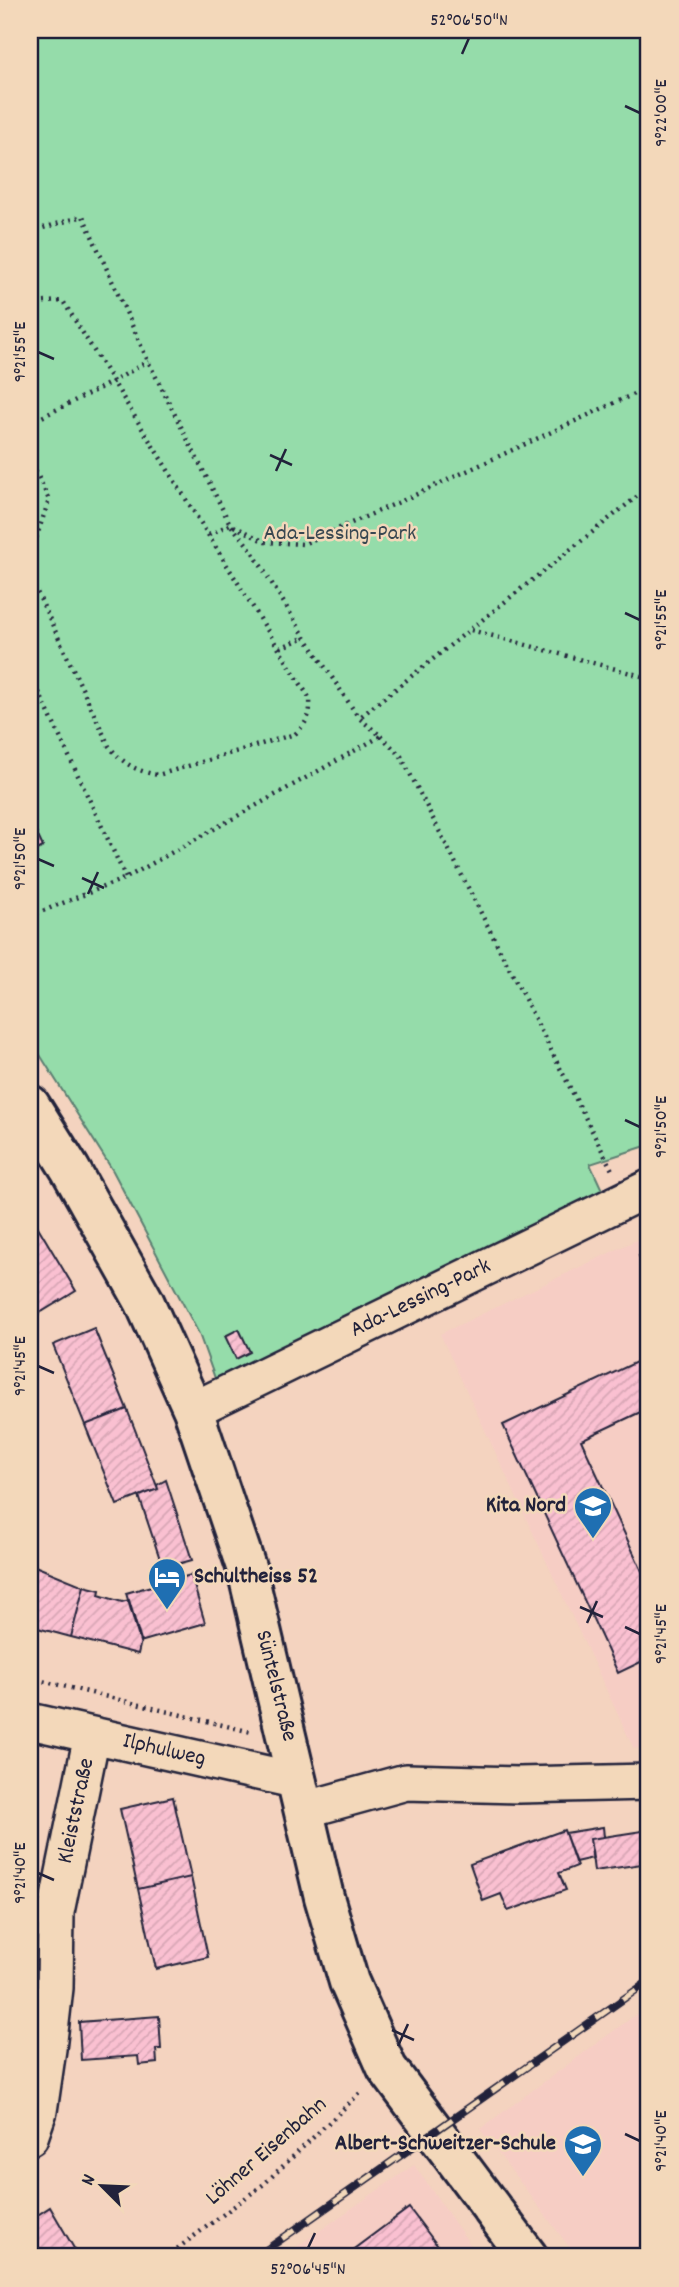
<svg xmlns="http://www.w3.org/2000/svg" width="679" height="2287" font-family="Dekko,sans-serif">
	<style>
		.built { fill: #f6cdc4 }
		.green { fill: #95dcaa; stroke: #5c7f72; stroke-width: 2 }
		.building { fill: url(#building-hatch); stroke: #22223b; stroke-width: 2 }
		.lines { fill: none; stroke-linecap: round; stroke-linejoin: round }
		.minor-casing { stroke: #22223b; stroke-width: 40 }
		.tertiary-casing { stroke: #22223b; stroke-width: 44 }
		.path { stroke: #22223b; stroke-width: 4.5; stroke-dasharray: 2 5; stroke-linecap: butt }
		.minor { stroke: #f3d8ba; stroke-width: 35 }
		.tertiary { stroke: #f3d8ba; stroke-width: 38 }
		.rail-casing { stroke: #22223b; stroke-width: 8 }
		.rail { stroke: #f3d8ba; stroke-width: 5; stroke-dasharray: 16; stroke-linecap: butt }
		.ticks { fill: none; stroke: #22223b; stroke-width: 2.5 }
		.labels { text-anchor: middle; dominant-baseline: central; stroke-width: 5; stroke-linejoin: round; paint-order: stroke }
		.park-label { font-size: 23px; fill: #394751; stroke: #f3d8ba }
		.street-label { font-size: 23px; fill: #22223b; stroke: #f3d8ba }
		.poi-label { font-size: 23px; font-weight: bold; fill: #22223b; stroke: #f3d8ba; text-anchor: end }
		.neatline { fill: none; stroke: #22223b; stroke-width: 2.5 }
		.ticks-label { font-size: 18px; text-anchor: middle; fill: #22223b }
	</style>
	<defs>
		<pattern id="building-hatch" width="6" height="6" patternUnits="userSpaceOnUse" patternTransform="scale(1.75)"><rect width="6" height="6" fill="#fac0d1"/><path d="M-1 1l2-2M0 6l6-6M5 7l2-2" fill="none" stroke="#d6a5b4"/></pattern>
	</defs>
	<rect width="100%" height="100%" fill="#f4d3bf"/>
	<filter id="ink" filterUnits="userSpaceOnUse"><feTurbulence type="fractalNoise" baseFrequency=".0143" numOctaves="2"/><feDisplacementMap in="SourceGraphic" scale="14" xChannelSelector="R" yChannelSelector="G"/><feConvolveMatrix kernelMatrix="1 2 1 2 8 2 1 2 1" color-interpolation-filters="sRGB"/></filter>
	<g filter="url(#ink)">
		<!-- built -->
		<path class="built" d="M649,1234V1746L634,1749L440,1334Z
			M649,2005V2257H577L480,2129Z
			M414,2165L479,2257H282Z"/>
		<!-- green -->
		<path class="green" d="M30,30H649V1145L590,1164L604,1194L216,1381L199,1334L113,1171L30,1039Z"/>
		<!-- building -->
		<path class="building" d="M30,819L43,847L30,854Z
			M32,1217L76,1291L38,1314L30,1300V1218Z
			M649,1252V1277L639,1256Z
			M94,1328L127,1409L85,1425L53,1345Z
			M239,1329L250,1352L236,1359L225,1336Z
			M649,1356V1408L581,1440L649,1586V1658L618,1673L503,1425Z
			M127,1409L158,1489L117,1505L85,1425Z
			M166,1480L192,1560L163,1568L139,1496L158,1489L157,1485Z
			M30,1564L84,1586L71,1637L30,1626Z
			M191,1575L205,1623L140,1642L126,1593Z
			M84,1586L100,1590L99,1595L122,1602L129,1600L141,1641L138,1654L71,1637Z
			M173,1797L191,1877L138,1889L120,1809Z
			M603,1827L604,1837L590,1839L593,1858L575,1862L565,1833Z
			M564,1830L577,1866L559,1873L566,1890L508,1911L501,1894L483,1901L470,1864Z
			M649,1830V1863L594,1871L590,1839Z
			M191,1877L208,1957L156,1969L138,1889Z
			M159,2016L161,2049H156L157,2063L139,2065L138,2056L81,2060L79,2022Z
			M50,2207L75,2250L62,2257H44L30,2232V2220Z
			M409,2208L446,2257H343Z
			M30,2232L44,2257H30Z"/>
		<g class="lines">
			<defs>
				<path id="minor" d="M193,1410L649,1188
					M30,1721L298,1781
					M304,1810L406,1782L519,1785L649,1782
					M30,2137L39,2111L48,2049L55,1988L56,1912L92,1735"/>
				<path id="tertiary" d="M30,1105L70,1169L144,1301L193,1410L247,1570L324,1897L349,1982L387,2068L528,2257"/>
			</defs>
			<!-- minor casing -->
			<use href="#minor" class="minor-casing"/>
			<!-- tertiary casing -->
			<use href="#tertiary" class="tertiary-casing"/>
			<!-- path -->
			<path class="path" d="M30,232L83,216L148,361L230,524L250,548L305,637L359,718
				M30,303L63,301L310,699C311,715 307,723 295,734L158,775C136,771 123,764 109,746L30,577
				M30,423L114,381L148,361
				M30,458L49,500L30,556
				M209,535L230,524L265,542L303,544L404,500L649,387
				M471,630L649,678
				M280,648L305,637
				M30,673L126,878
				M381,736L401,756L612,1170
				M30,916L126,878L381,736L359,718L649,487
				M30,1678L251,1732
				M166,2257L264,2184L361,2092"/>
			<!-- minor -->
			<use href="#minor" class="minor"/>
			<!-- tertiary -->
			<use href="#tertiary" class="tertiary"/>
			<defs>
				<path id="rail" d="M256,2257L649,1981"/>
			</defs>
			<!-- rail casing -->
			<use href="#rail" class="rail-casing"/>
			<!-- rail -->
			<use href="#rail" class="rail"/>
		</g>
	</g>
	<!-- ticks -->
	<path class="ticks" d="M462,54L469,38M625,106L640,113M38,352L54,359M270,455L292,465M276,471L286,449M625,613L640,620M38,859L54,866M82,878L104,888M88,894L98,872M625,1120L640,1127M38,1366L54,1373M580,1607L603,1617M587,1623L597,1601M625,1627L640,1634M38,1873L54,1880M392,2030L414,2040M398,2046L408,2024M625,2134L640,2141M308,2248L315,2233"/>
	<!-- icons -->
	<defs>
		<symbol id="school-pin" viewBox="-11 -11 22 30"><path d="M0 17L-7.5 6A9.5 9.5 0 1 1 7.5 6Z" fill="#1f6fb2" stroke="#f3d8ba"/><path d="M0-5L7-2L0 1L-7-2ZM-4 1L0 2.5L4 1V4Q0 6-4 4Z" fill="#fff"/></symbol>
		<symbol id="hotel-pin" viewBox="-11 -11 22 30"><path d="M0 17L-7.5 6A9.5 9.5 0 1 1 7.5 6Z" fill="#1f6fb2" stroke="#f3d8ba"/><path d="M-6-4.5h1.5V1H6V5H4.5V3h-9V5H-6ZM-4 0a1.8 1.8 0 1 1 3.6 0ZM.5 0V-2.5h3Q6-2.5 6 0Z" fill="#fff"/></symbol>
	</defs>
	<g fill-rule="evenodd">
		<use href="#school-pin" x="571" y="1484" width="44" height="60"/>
		<use href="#hotel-pin" x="145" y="1555" width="44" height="60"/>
		<use href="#school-pin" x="561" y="2122" width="44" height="60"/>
	</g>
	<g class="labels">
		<!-- park labels -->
		<g class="park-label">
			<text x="340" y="534">Ada-Lessing-Park</text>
		</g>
		<!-- street labels -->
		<g class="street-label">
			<text transform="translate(421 1299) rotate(-26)">Ada-Lessing-Park</text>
			<text transform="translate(275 1686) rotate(76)">Süntelstraße</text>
			<text transform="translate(164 1751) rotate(13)">Ilphulweg</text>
			<text transform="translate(77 1811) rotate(-78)">Kleiststraße</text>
			<text transform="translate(267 2152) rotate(-41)">Löhner Eisenbahn</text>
		</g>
		<!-- poi labels -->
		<g class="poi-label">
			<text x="566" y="1506">Kita Nord</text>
			<text x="194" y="1577" text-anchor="start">Schultheiss 52</text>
			<text x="556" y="2144">Albert-Schweitzer-Schule</text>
		</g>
	</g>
	<!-- margin -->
	<rect width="679" height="2287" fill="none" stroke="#f3d8ba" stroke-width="77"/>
	<!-- north arrow -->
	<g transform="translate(102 2186) rotate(294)" stroke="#f3d8ba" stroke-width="5" paint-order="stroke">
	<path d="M0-5L12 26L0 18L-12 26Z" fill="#22223b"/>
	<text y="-10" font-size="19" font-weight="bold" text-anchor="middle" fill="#22223b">N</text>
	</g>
	<rect x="38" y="38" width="602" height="2210" class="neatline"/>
	<g class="ticks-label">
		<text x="469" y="25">52°06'50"N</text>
		<text transform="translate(660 113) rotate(-90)" y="6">9°22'00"E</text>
		<text transform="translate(19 352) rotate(-90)" y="6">9°21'55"E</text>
		<text transform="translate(660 620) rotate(-90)" y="6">9°21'55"E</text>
		<text transform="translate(19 859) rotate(-90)" y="6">9°21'50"E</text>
		<text transform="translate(660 1127) rotate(-90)" y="6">9°21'50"E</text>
		<text transform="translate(19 1366) rotate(-90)" y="6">9°21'45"E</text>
		<text transform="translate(660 1634) rotate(-90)" y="6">9°21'45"E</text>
		<text transform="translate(19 1873) rotate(-90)" y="6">9°21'40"E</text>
		<text transform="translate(660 2141) rotate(-90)" y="6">9°21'40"E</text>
		<text x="308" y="2274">52°06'45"N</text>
	</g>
</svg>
